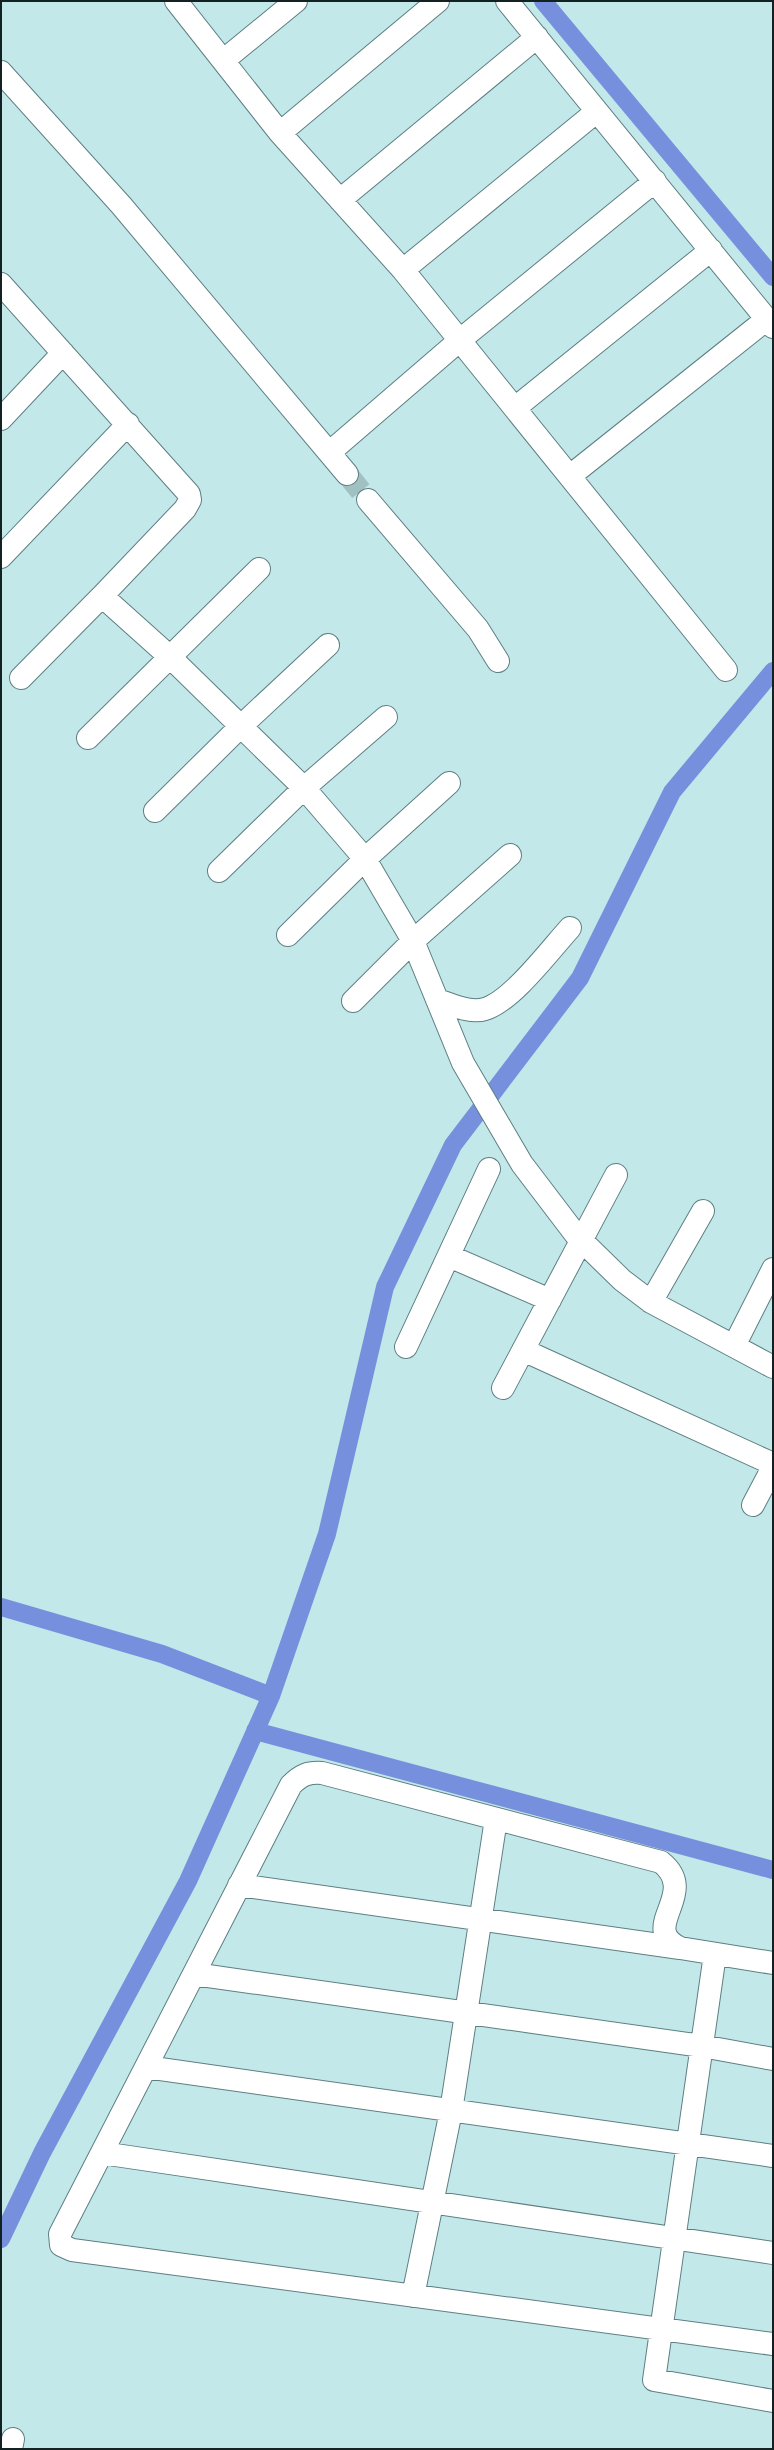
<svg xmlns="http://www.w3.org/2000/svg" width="774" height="2450" font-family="'Asap Condensed',sans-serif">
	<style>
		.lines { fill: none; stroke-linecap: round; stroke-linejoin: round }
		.canal { stroke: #7790de; stroke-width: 18 }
		.minor-tunnel { stroke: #a0c0c2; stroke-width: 22; stroke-dasharray: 22 11; stroke-linecap: butt }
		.minor-casing { stroke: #5d7f82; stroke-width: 24 }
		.minor { stroke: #fff; stroke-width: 22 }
	</style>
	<rect width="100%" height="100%" fill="#c3e8ea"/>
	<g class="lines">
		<!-- canal -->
		<path class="canal" d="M543,1L773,277
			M1,1607L162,1654L271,1696
			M255,1731L773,1870
			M1,2239L42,2153L188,1881L271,1696L327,1534L385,1287L453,1145L580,978L672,792L773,671"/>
		<!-- minor-tunnel -->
		<path class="minor-tunnel" d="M347,474L368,500"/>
		<defs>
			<path id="minor" d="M176,1L280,133L403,270L726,670
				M507,1L773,327
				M224,60L296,1
				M1,72L121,205L347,474
				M280,133L438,1
				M340,200L537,37
				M403,270L596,112
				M1,284L189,494L190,500L185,509L102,596L170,657L304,788L365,859L413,941L463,1063L522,1164L576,1235L622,1280L651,1302L773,1367
				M515,408L711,250
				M1,419L63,353
				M330,452L460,340L655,181
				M570,476L767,319
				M368,500L478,629L498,661
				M1,557L128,424
				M21,678L102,596
				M88,738L259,569
				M155,811L240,727L328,645
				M219,871L304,788L386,717
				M288,935L365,859L449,783
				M437,1000C451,1004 470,1014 485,1009C512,1001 550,950 570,928
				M353,1001L413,941L510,855
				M449,1256L550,1300
				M651,1302L703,1211
				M734,1346L773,1269
				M406,1347L489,1169
				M523,1350L773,1464
				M503,1388L616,1175
				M753,1505L773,1467
				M239,1885L680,1948
				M715,1954L654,2380L773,2401
				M773,1963L680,1948C637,1927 701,1894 661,1862L322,1773C308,1772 301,1775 291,1785L60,2234L61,2245L72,2250L773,2344
				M194,1974L702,2046L773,2059
				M146,2067L773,2156
				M102,2153L773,2253
				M413,2296L451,2111L496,1819
				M11,2449L13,2439"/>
		</defs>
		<!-- minor casing -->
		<use href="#minor" class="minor-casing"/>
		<!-- minor -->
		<use href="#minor" class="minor"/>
	</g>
	<!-- border -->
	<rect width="774" height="2450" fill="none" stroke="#132122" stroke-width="4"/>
</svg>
